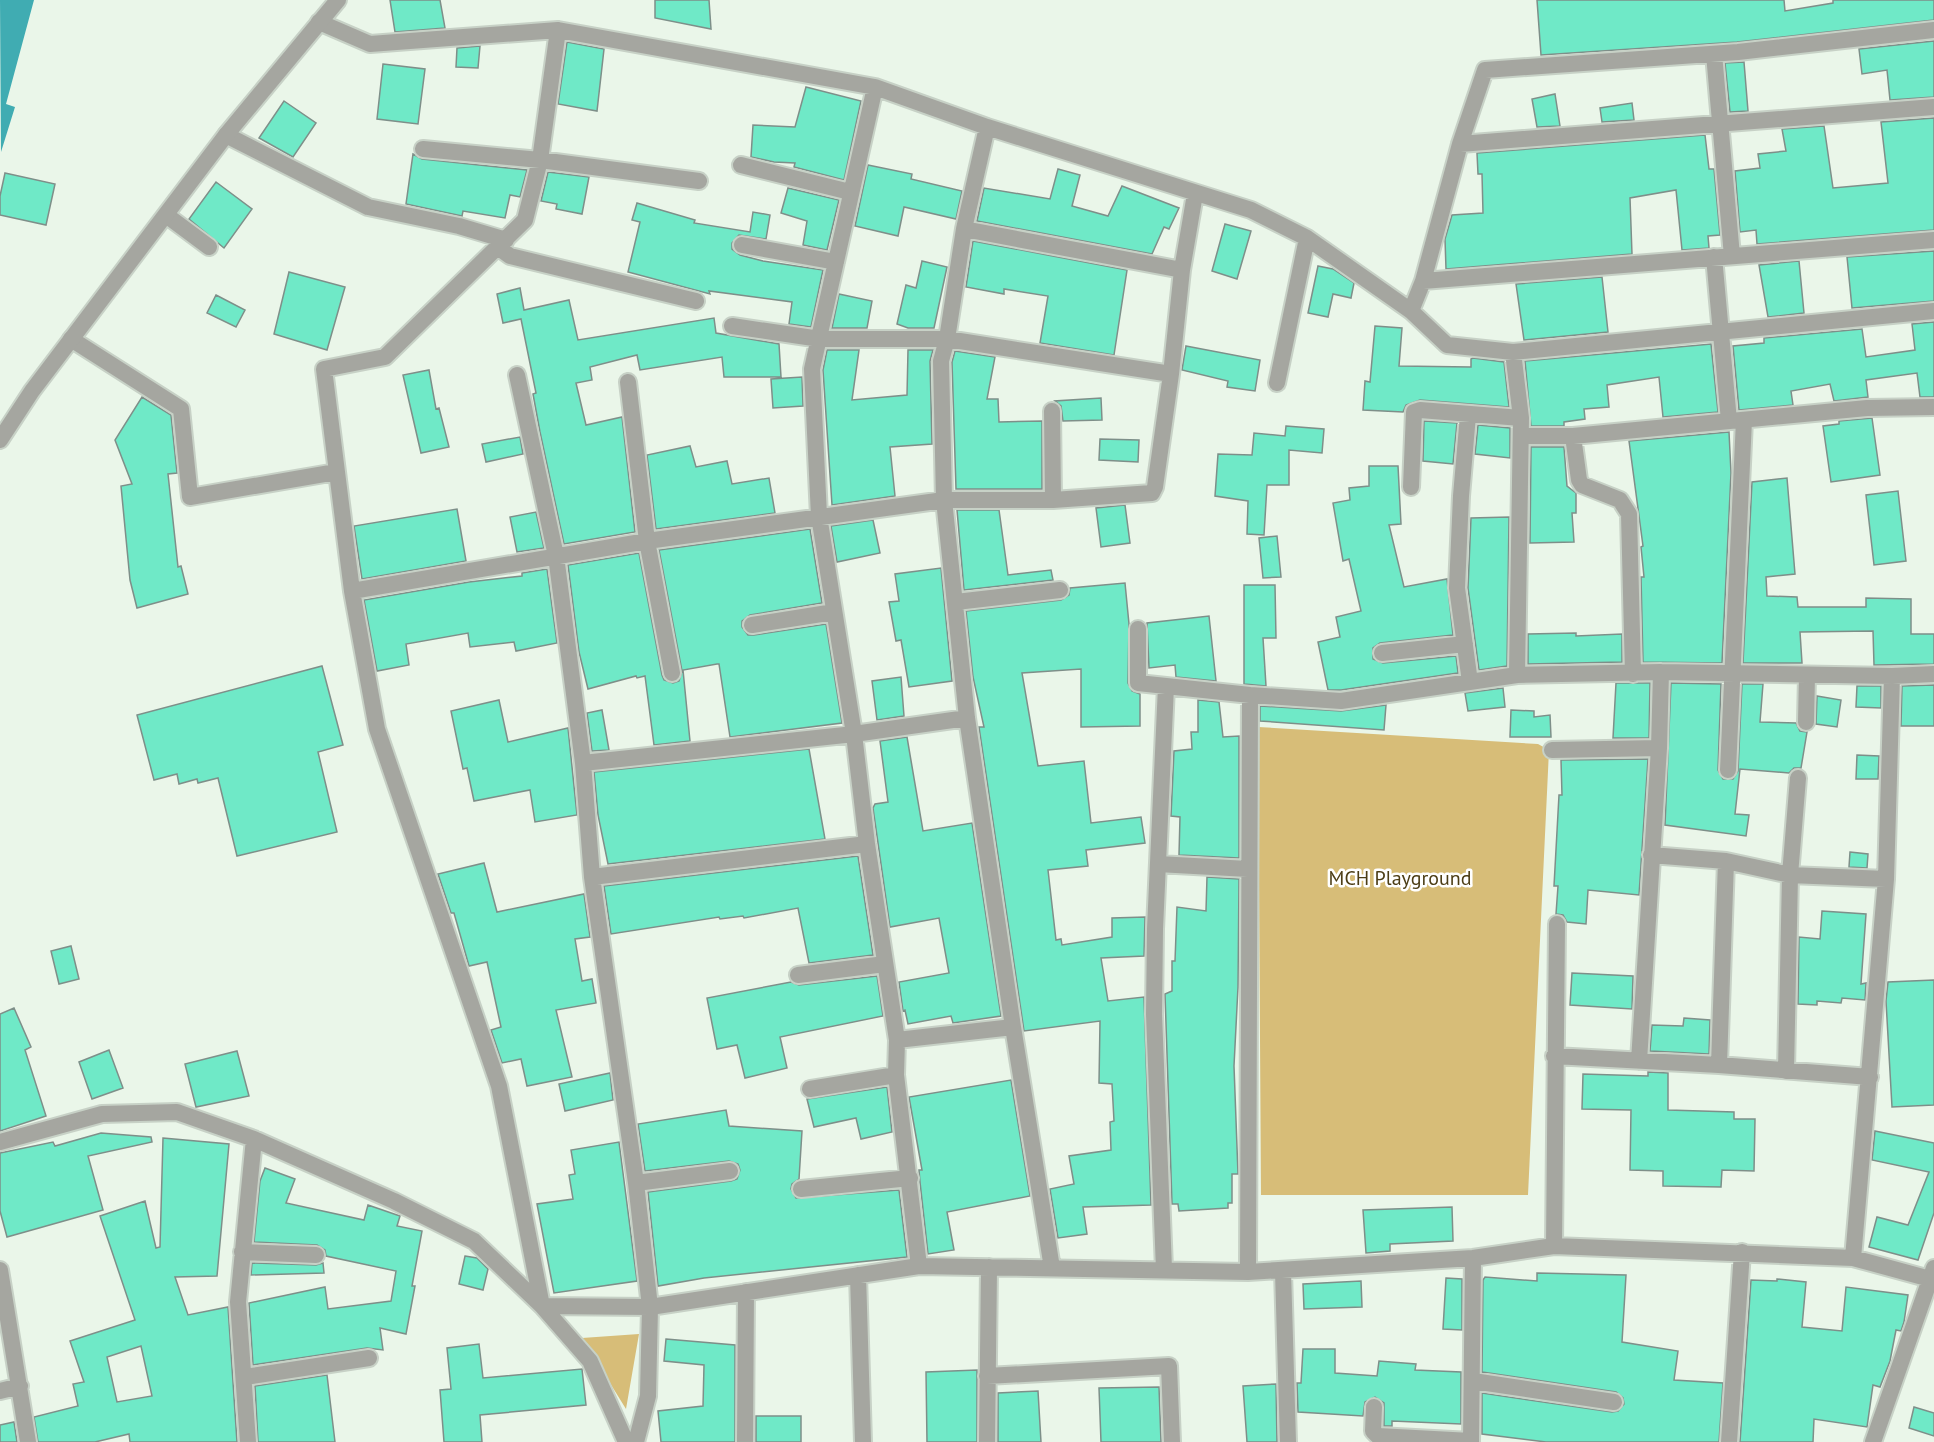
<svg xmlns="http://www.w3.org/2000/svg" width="1934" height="1442" font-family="'PT Sans',sans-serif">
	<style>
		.green { fill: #d7bd78 }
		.water { fill: #40acb2 }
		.building { fill: #6fe9c7; stroke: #7e8f89; stroke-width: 1.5; fill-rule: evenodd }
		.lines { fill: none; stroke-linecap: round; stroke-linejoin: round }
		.minor-casing { stroke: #c7d1c6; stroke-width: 20 }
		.tertiary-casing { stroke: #c7d1c6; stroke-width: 20 }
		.minor { stroke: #a5a6a0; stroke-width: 16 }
		.tertiary { stroke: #a5a6a0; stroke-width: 16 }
		.labels { text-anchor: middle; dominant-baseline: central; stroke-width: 5; stroke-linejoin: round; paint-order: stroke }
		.park-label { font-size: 20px; fill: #4c3d15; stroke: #fff }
	</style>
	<rect width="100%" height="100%" fill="#eaf6e9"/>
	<!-- green -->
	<path class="green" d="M1258,727L1538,744L1549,750L1528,1195H1261Z
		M639,1334L626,1409L582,1338Z"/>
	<!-- water -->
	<path class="water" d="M0,0H34L6,104L15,107L1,152Z"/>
	<!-- building -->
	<path class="building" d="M390,0H440L445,28L395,32Z
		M655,0H709L711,29L655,18Z
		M1537,0H1784L1785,11L1833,3V0H1934V20L1737,42L1541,55Z
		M1934,41V97L1890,100L1887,70L1862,74L1859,49Z
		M567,42L604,49L597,111L558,104Z
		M480,46L478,68L456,67L457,48Z
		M1744,62L1748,111L1730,112L1725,63Z
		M383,64L425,69L418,124L377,119Z
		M806,87L861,101L844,180L794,167L795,163L774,162L751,157L753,125L795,127Z
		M1555,94L1560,126L1537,127L1532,99Z
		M284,101L316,123L293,157L259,138Z
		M1632,103L1634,120L1602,122L1600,108Z
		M1934,118V230L1757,244L1756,230L1740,232L1735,171L1760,168L1758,154L1786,151L1782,129L1824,126L1833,188L1888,183L1881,122Z
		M1705,135L1709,169H1714L1720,235L1708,236L1709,248L1682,250L1676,190L1630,198L1632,254L1446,269L1445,239L1452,215L1483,213L1482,174H1478L1477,153Z
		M413,154L422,159L527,170L520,197L510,195L505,218L463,211L462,216L406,204Z
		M868,165L912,174L911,179L962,191L956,219L904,207L898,236L855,226Z
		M1058,169L1080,175L1072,206L1108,216L1122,186L1179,208L1169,229L1164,227L1152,254L977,221L984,188L1050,199Z
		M548,172L589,177L582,214L556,209L557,204L541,201Z
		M5,173L55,184L46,225L0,215V196Z
		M216,182L252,209L224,248L189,219Z
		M788,188L839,200L827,250L803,245L807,221L781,213Z
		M637,203L695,220L694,223L750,232L753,212L770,215L766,239L739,235L732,243V249L740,255L763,261L823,270L811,327L789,324L792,302L709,291L710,294L628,272L640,222L632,220Z
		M1225,224L1251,231L1237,279L1212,271Z
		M973,241L1127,270L1114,355L1040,343L1048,296L1004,289V294L966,287Z
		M1934,251V301L1852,308L1847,257Z
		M922,261L947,267L934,328H908L897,324L906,285L916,288Z
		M1799,261L1804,313L1768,317L1759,265Z
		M1318,266L1333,269L1354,283L1351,298L1333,294L1328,317L1308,313Z
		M289,272L345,287L327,350L274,334Z
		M1602,277L1608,332L1524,340L1516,284Z
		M520,288L524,310L569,300L578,340L714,318L716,333L779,344L781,377H724L722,357L640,370L637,355L590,367L592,380L576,383L586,425L622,417L635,532L564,544L540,432L533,394L536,393L521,319L503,323L497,294Z
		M839,294L872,301L867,328H832Z
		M216,295L245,310L236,327L207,313Z
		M1934,322V397H1920L1917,373L1866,380L1868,397L1834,401L1830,384L1791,391L1793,405L1739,410L1733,346L1764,343V338L1862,329L1866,357L1915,350L1912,324Z
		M1375,326L1402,328L1399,366L1471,367V359L1473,358L1504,362L1509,407L1420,400L1406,405L1403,412L1363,410L1365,381L1370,382Z
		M1711,344L1718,412L1663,417L1659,377L1607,385L1609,407L1584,409L1585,419L1564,422V426H1531L1525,361Z
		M1186,346L1260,360L1255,391L1227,387L1228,381L1182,370Z
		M827,350H859L852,400L907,395L908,350H933L930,361L932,444L890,447L895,496L832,505L823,370Z
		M955,351L995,357L987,399H998L999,422L1042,421V489H956L952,362Z
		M429,370L436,409L439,408L449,447L421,453L403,375Z
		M802,377L803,406L773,408L771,379Z
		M142,397L171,415L177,473L168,474L178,567L181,566L188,594L137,608L130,580L121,486L132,484L115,440Z
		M1101,398L1102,420L1063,421L1061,406L1055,401Z
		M1872,418L1880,475L1831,482L1823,426L1839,424V421Z
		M1424,421L1457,423L1453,464L1423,461Z
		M1478,425L1510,428V458L1475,454Z
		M1286,426L1324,429L1322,453L1289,450V485H1267L1264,535L1247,534L1248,501L1215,496L1218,454L1252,455L1254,433L1285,436Z
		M1729,432L1731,473L1722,663L1643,662L1641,577H1644L1641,547L1643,546L1629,441Z
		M520,437L523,454L486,462L482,444Z
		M1100,439L1139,440L1138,462L1099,460Z
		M690,446L696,467L727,461L732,484L769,478L775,513L656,529L647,455Z
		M1531,447H1564L1567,486L1576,493V513H1572L1574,542L1530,543Z
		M1369,466H1398L1401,524L1389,525L1404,587L1447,579L1453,635L1380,643L1373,648V659L1383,663L1456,656L1458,673L1341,690H1328L1318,642L1340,637L1336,617L1361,611L1349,559L1343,561L1333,503L1350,500L1349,488L1369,486Z
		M1787,478L1795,574L1766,577L1767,596L1797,597L1798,607H1866V598L1911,599V634H1934V664L1874,665L1873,631L1800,632L1802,663H1743L1752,482Z
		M1898,491L1906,561L1874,565L1866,495Z
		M1125,505L1130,543L1101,547L1096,508Z
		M457,509L466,561L362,579L354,526Z
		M957,510H999L1008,575L1051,570L1053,580L964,590Z
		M536,512L544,548L517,552L510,517Z
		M1509,517L1507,666L1479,670L1468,588L1471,518Z
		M873,520L880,553L837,562L831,526Z
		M810,529L822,603L750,615L742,621V627L748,635H754L826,624L842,723L730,737L719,664H717L683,670L690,741L654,745L645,676L637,678L636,676L588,689L579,652L568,565L639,553L662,675L664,680L673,683L679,681L682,671L659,550Z
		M1277,536L1281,577L1263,578L1259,538Z
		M941,568L952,681L909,687L901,640L896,641L889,602L899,601L895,574Z
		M547,569L557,643L516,651L514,642L470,647L468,633L406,644L409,665L377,671L364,600L469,582L522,576V573Z
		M1125,583L1129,624L1128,683L1132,691L1140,694V726L1081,727V669L1022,673L1038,766L1084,761L1091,823L1141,817L1145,843L1086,850L1088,866L1048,870L1056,940L1061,939L1062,945L1112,937V918L1145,917L1144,956L1101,958L1108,1001L1144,997L1151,1205L1083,1207L1087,1234L1058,1238L1050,1189L1074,1184L1069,1156L1111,1150L1110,1122L1114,1121L1112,1084L1099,1083L1100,1021L1024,1031L979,727H984L973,677L966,611L1061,600L1069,595L1070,588Z
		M1244,585H1275L1276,638H1263L1266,686L1244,684Z
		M1209,616L1216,681L1176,677L1175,665L1149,668L1147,623Z
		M1576,633V636L1622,634V662L1528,664V634Z
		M322,666L343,745L318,752L337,832L237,856L218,778L198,783L197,779L179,784L177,774L154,780L137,715Z
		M901,677L904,716L877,720L872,681Z
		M1616,683H1650L1649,738H1613Z
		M1671,683L1721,684L1718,770L1723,779H1733L1738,771L1742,684H1763L1760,722L1796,723L1800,731L1807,732L1801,768H1794L1789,773L1740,769L1735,814L1749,815L1746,836L1665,825Z
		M1934,685V726H1901L1902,686Z
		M1857,686H1881V708L1856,707Z
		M1503,688L1505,707L1468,711L1465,693Z
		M1817,696L1841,700L1837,727L1816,724Z
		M499,700L508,742L568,728L577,815L535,822L530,790L474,801L467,768L463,769L451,711Z
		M1198,700L1219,702L1223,737L1239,736V858L1179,855L1180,817L1171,816L1174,751L1192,749L1191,732H1198Z
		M1386,705L1384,730L1260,721V706L1341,711Z
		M602,710L609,750L592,751L587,713Z
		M1511,710L1534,711V717L1550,715L1551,737H1510Z
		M907,737L923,831L972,823L1001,1016L953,1023L951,1016L908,1024L905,1010L903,1011L899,982L949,973L939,918L890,927L873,808L875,804L888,802L880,741Z
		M809,749L825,839L608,864L598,815L594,772Z
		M1857,755L1879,756L1878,779H1856Z
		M1648,759L1639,895L1588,890L1586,924L1567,922L1563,915L1556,914L1558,886H1554L1559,795H1562L1561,760Z
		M1850,852L1868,854L1867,868L1849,867Z
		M858,856L873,955L809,963L798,908L744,918L743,916L720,919L719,917L611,934L604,886Z
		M484,863L497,912L584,894L590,937L575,939L582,981L592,979L596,1003L556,1010L572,1077L527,1086L521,1059L502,1063L491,1030L501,1027L487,962L469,966L454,913H451L438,874Z
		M1207,877L1239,879L1238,987L1234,1066L1238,1174H1232V1203H1228V1208L1179,1211L1178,1204H1172L1165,994L1172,991V961H1175L1177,907L1206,911Z
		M1822,911L1866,914L1861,984L1866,983L1865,1000L1842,998L1841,1003L1817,1001V1005L1798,1004L1799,937L1820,939Z
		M71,946L79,979L59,984L51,951Z
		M1572,973L1633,976L1632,1009L1570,1005Z
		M877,976L883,1016L780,1037L787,1068L745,1078L737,1045L717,1049L707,998L791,982L799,985Z
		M1934,980V1105L1892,1107L1886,1001L1888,982Z
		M14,1008L31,1047L25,1050L46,1116L0,1131V1014Z
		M1684,1018L1710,1020L1709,1054L1650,1051L1652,1025L1683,1026Z
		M109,1050L123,1088L92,1099L79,1062Z
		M237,1051L249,1096L196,1107L185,1064Z
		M1648,1072L1668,1073V1110L1734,1112V1119H1755L1754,1171L1722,1170L1721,1187L1663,1186V1171L1630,1170L1631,1110L1582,1109L1583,1074L1648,1076Z
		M610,1073L613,1100L565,1111L559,1084Z
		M1011,1080L1030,1196L947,1212L954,1250L928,1254L920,1182L919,1170H922L909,1097Z
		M887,1087L892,1132L861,1139L856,1118L814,1127L807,1099Z
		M726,1110L729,1126L802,1131L799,1179L792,1184L791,1189L796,1198L899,1190L907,1257L704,1278L658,1286L648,1192L731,1181L737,1179L740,1170L738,1164L729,1161L645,1171L638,1124Z
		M1875,1131L1934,1143V1213L1918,1260L1869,1247L1877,1217L1908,1225L1929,1172L1872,1160Z
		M101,1133L151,1137L152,1142L88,1156L103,1210L7,1237L0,1211V1153L53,1142L55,1146Z
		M163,1138L229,1144L217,1276L175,1277L188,1315L228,1307L237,1442H130L129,1434L95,1442H38L34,1417L78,1406L73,1384L84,1382L70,1341L135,1320L100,1216L145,1201L156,1248L160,1247ZM141,1346L152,1396L117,1402L107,1357Z
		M619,1142L637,1281L554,1293L537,1204L573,1199L569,1175L575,1174L571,1150Z
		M265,1168L295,1179L286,1203L364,1220L368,1205L400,1216L397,1226L422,1231L412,1286H415L406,1334L380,1328L383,1350L367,1348L253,1365L249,1303L325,1287L328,1309L391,1301L396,1271L326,1256L325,1250L317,1245L254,1242L260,1181Z
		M1452,1207L1453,1241L1390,1244V1251L1366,1253L1363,1210Z
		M465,1256L477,1258L488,1269L483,1290L459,1284Z
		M252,1263L316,1265L323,1263L324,1273L251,1275Z
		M1537,1273L1626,1275L1622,1342L1678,1351L1674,1380L1723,1383L1719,1442H1546L1482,1434V1393L1612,1412L1618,1411L1624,1404L1623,1398L1616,1392L1482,1372L1483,1280L1485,1277L1537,1281Z
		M1446,1278L1462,1279V1330L1443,1329Z
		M1777,1279L1806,1282L1802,1327L1842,1331L1846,1287L1908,1295L1904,1322L1901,1331L1896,1330L1890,1361L1880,1387L1873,1385L1867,1427L1814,1419L1813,1442H1740L1751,1280L1777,1281Z
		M1361,1281L1362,1307L1304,1309L1303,1284Z
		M666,1339L735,1345V1442H661L658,1411L703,1406L704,1365L664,1361Z
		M479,1344L483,1378L582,1369L586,1405L480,1415L482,1442H444L440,1390L451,1389L447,1348Z
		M1303,1349H1335V1373L1377,1376L1379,1361L1416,1364L1415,1370L1461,1372V1424L1392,1421V1426H1384V1403L1375,1397L1365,1402L1363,1416L1298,1412L1297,1383H1301Z
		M977,1370V1442H927L926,1372Z
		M327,1375L335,1442H258L255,1386Z
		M1276,1384L1277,1442H1247L1243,1386Z
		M1159,1387L1161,1442H1101L1099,1388Z
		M1038,1391L1041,1442H998V1393Z
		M1914,1407L1934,1413V1436L1909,1428Z
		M756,1416H801V1442H756Z
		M14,1422L17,1442H0V1425Z"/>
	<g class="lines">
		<defs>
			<path id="minor" d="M319,22L370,44L558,30L875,87L987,127L1251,210L1307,238L1411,311L1447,345L1513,352L1934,311
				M558,30L540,160L525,220L385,357L324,369L352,591L377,729L499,1086L542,1306L650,1307L919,1266L1248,1272L1473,1258L1554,1246L1853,1258L1934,1280
				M1714,54L1732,256
				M875,87L812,369L819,516L854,734L867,844L897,1040L896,1075L919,1266
				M987,127L964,229L947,339L941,361L944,500L967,718L1013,1027L1052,1268
				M226,135L368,207L459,226L506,240
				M1460,144L1934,107
				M423,149L540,160L699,181
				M741,165L850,192
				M166,215L209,247
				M964,229L1182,270
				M742,245L836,262
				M499,248L510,256L696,301
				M1714,257L1729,421
				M1423,281L1934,240
				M1411,311L1423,281L1460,144L1485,70L1738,52L1934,30
				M732,326L820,339H947L1171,374L1182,270L1195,194
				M71,339L181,409L190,497L336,472
				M1513,352L1521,418L1517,675
				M517,375L556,556L583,763L592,877L636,1183L650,1307L648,1396L636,1442
				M628,382L647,541L672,673
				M1277,383L1307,238
				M1052,411L1053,500
				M1468,415L1461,496L1457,588L1470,682
				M1521,436H1573L1867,408L1934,407
				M1573,436L1579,480L1582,485L1620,500L1629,514L1633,674
				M1411,487L1414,412L1420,410L1521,418
				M352,591L647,541L944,500H1053L1152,493L1155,487L1171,374
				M956,602L1060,590
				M752,625L834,612
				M1138,629V683L1250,695L1341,701L1517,675L1661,672L1892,676L1934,674
				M1382,653L1465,644
				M1806,722L1807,675
				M1552,750L1659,748
				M583,763L854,734L967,718
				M1728,770L1744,420
				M1651,855L1726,861L1790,875L1886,879
				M1158,864L1248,869
				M592,877L867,844
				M798,975L885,964
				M897,1040L1013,1027
				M1554,1056L1719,1065L1870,1077
				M1639,1061L1659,748L1661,672
				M1719,1065L1726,861
				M1786,1071L1790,875L1798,778
				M810,1089L896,1075
				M0,1142L102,1114L177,1112L254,1139L394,1201L474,1241L542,1306L590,1361L626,1442
				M636,1183L730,1171
				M801,1189L910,1178
				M1554,1246L1557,924
				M242,1252L316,1255
				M1853,1258L1886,879L1892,676
				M1164,1269L1154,1014L1155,929L1166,686
				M0,1270L28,1442
				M1283,1271L1288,1442
				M1248,1272L1250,695
				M858,1275L863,1442
				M987,1376L1169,1366L1172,1442
				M245,1377L369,1358
				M1473,1381L1614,1402
				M0,1391L20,1386
				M1374,1407L1373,1431L1378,1436L1471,1441
				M248,1442L238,1302L254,1139
				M745,1442L746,1292
				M987,1442L989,1267
				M1471,1442L1473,1258
				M1729,1442L1742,1252
				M1873,1442L1934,1268"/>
			<path id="tertiary" d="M0,440L32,391L226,135L338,0"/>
		</defs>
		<!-- minor casing -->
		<use href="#minor" class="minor-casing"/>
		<!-- tertiary casing -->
		<use href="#tertiary" class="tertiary-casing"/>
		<!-- minor -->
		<use href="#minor" class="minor"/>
		<!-- tertiary -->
		<use href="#tertiary" class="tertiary"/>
	</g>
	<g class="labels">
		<!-- park labels -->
		<g class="park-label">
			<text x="1400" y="878">MCH Playground</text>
		</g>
	</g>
</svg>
